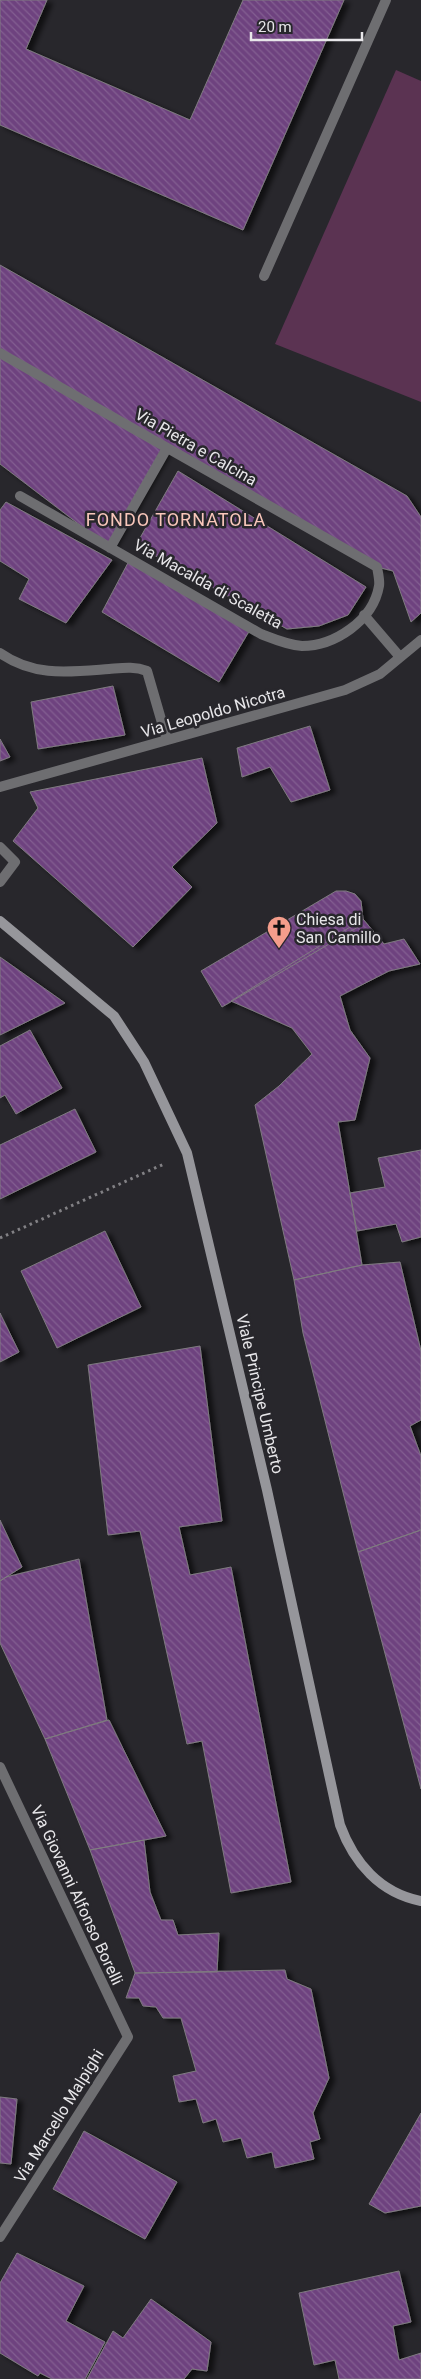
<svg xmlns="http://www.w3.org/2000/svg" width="421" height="2379" font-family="Roboto,sans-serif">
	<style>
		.pitch { fill: #5b3352 }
		.building { fill: url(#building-back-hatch); stroke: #7f7b80; filter: url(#shadow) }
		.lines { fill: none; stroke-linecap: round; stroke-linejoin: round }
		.path { stroke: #828185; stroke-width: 3; stroke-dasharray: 2.5 4; stroke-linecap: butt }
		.service { stroke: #6e6e71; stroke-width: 10 }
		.minor { stroke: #6e6e71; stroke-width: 10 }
		.secondary { stroke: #96969b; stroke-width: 10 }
		.labels { text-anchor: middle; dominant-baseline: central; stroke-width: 5; stroke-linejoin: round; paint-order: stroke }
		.street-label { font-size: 16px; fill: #e8e7ea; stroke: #28272c }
		.poi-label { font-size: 16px; fill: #e8e7ea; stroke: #28272c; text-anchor: start }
		.neighbourhood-label { font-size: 18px; letter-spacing: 1px; fill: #f9c7bb; stroke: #28272c }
	</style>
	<defs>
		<pattern id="building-back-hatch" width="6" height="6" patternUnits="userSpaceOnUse" patternTransform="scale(1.25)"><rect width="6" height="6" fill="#6e437f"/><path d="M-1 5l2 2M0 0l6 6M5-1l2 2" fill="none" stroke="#835e91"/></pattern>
		<filter id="shadow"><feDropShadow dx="5.5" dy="3" stdDeviation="2.5" flood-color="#0009"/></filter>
	</defs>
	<rect width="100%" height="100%" fill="#28272c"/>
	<!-- pitch -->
	<path class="pitch" d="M396,70L421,81V402L275,344Z"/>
	<!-- building -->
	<path class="building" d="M0,0H47L26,49L190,120L243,0H344L243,230L0,125Z
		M0,265L407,496L421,517V613L411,622L393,571L377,567L0,353Z
		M0,353L167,448L110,548L0,464Z
		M178,471L366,587L348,615L319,626L287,629L136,545Z
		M6,502L112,560L66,623L19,599L29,579L0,561V510Z
		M130,559L251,628L219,682L102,612Z
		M113,686L125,735L38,749L31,702Z
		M310,726L330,790L291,802L270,767L242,777L237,748Z
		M0,739L10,757L0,761Z
		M202,758L217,823L172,867L192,887L133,947L13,841L38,808L30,792Z
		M336,891H346L355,894L361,901L363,919L358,927L222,1007L201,971Z
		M363,919L384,944L404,939L420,964L389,971L340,996L350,1030L370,1058L355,1120L338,1122L362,1265L294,1280L255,1105L279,1086L312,1054L292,1028L231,1001Z
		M0,957L65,1003L0,1035Z
		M30,1030L62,1088L16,1114L5,1095L0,1098V1046Z
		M75,1109L96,1152L0,1199V1145Z
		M421,1150V1237L402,1242L396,1224L357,1231L350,1193L385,1187L378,1158Z
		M105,1231L141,1307L57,1348L21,1271Z
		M400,1262L421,1351V1420L410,1426L421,1456V1530L358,1552L303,1333L294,1280L362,1265Z
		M0,1313L19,1352L0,1362Z
		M200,1346L222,1521L179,1527L190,1575L231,1567L291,1882L231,1893L202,1741L187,1744L140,1531L108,1535L88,1365Z
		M0,1520L22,1567L0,1581Z
		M421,1530V1789L358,1552Z
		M79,1559L107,1720L45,1739L0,1643V1581L6,1577Z
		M109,1720L166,1836L90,1850L45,1739Z
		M144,1840L150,1892L161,1920H173L178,1935L219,1933L217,1972L135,1973L90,1850Z
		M285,1970L287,1979L311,1989L329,2078L313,2113L320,2139L310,2142L314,2159L275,2168L272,2152L247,2158L241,2138L223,2142L216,2119L203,2123L196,2099L179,2102L173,2076L196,2071L181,2018H163L156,2007L143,2006L139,1998H126L135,1973Z
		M0,2097L17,2099L11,2164L0,2163Z
		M421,2113V2206L385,2213L369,2204Z
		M84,2131L177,2182L145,2239L53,2189Z
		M17,2253L84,2286L66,2321L105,2342L85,2379H52L40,2373L38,2376L0,2353V2283Z
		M399,2271L411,2322L393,2326L399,2360L421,2353V2379H339L335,2360L314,2365L299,2293Z
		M151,2299L211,2342L207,2371L192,2369L184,2379H87L113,2331L123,2338Z"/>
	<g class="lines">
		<!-- path -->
		<path class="path" d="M0,1238L164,1164"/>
		<!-- service -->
		<path class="service" d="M264,276L386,0"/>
		<!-- minor -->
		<path class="minor" d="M0,353L377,567C378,573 380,581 379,586C373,621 334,646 302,646C287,645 274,639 261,634L20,496
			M110,548L167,448
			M364,615L400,657
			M0,653C34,677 69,672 109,669C122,668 134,666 147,671L167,740
			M0,787L345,690L380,674L421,640
			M0,847L15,862L0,882
			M0,1767L128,2037L0,2237"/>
		<!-- secondary -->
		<path class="secondary" d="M0,921L114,1016L144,1062L187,1153L267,1490L340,1825C354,1863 380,1893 421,1901"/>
	</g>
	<!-- icons -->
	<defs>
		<symbol id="church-pin" viewBox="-11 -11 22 30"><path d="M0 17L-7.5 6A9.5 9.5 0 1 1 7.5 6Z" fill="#f49d8b" stroke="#28272c"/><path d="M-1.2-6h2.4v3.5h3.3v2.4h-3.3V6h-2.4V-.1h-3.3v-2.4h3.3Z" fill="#111"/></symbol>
	</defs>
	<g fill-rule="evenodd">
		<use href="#church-pin" x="265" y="914" width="28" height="38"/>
	</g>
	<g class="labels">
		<!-- street labels -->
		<g class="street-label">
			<text transform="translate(196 447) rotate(30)">Via Pietra e Calcina</text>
			<text transform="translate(208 584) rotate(29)">Via Macalda di Scaletta</text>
			<text transform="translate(213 712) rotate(-16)">Via Leopoldo Nicotra</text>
			<text transform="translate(260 1394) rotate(77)">Viale Principe Umberto</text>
			<text transform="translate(77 1895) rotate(65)">Via Giovanni Alfonso Borelli</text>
			<text transform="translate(59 2116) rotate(-58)">Via Marcello Malpighi</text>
		</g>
		<!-- poi labels -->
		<g class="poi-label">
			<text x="296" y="919">Chiesa di<tspan x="296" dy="18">San Camillo</tspan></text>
		</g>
		<!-- neighbourhood labels -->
		<g class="neighbourhood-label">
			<text x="176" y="519">FONDO TORNATOLA</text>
		</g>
	</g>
	<!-- scale -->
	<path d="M251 32v8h111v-8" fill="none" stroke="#e8e7ea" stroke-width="2.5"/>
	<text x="258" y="32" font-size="15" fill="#e8e7ea" stroke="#28272c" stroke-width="4" paint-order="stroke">20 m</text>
</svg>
